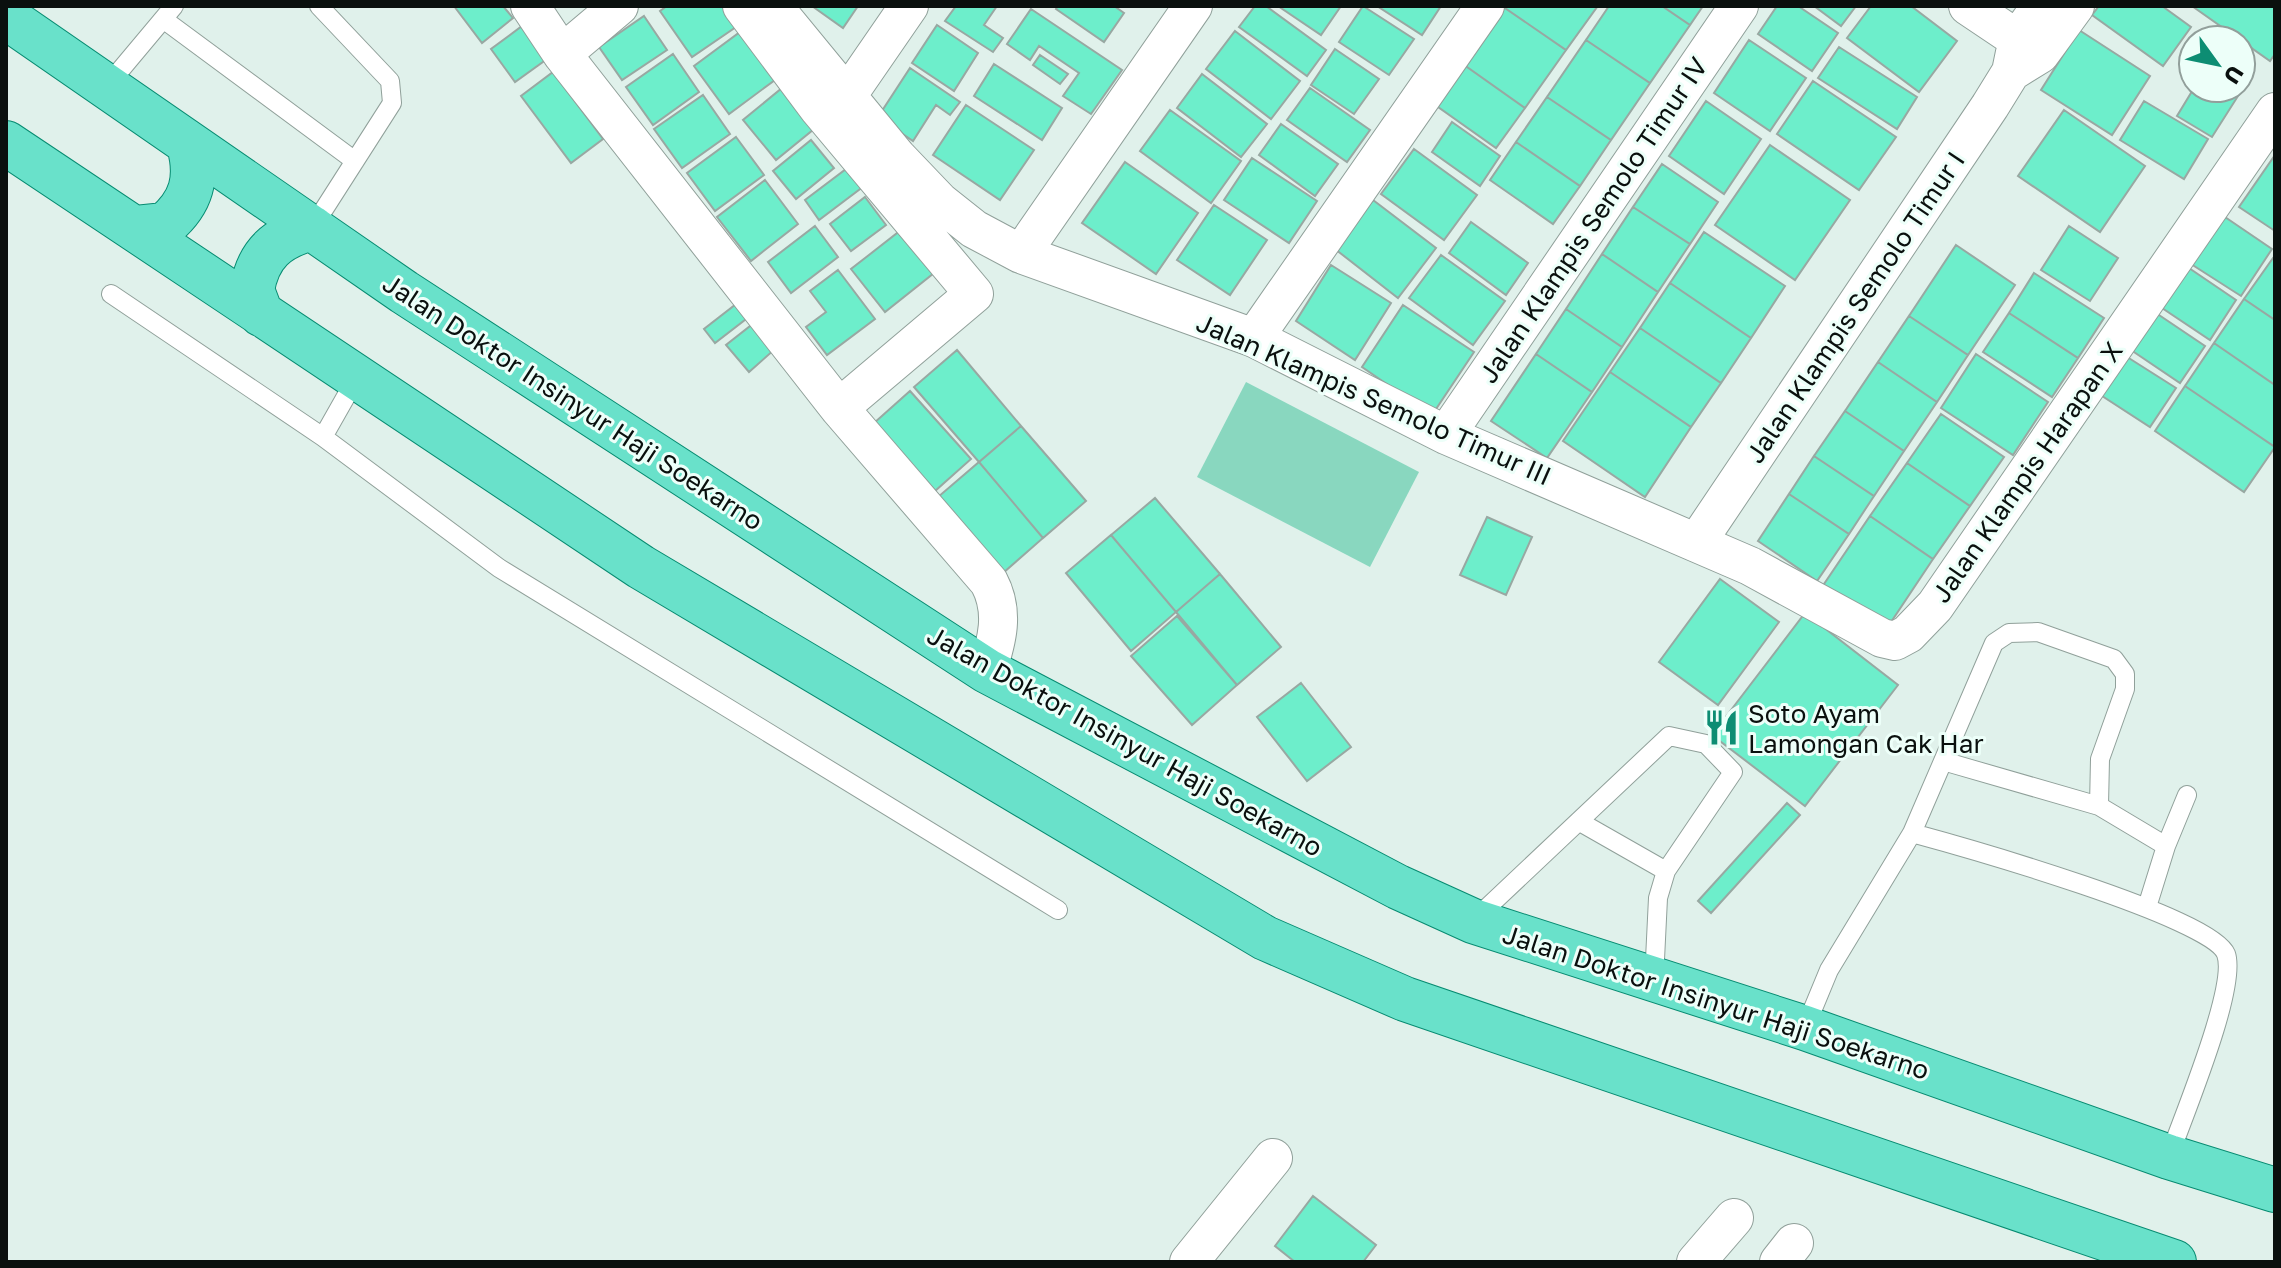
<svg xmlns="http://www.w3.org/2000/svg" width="2281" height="1268" font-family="'Golos Text',sans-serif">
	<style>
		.green { fill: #89d7bf }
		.building { fill: #6deecb; stroke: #98a8a2; stroke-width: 2 }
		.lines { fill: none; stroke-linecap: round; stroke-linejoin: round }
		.lane-casing { stroke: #90a09a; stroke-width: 20 }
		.street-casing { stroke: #90a09a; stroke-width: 40 }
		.primary-casing { stroke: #078b71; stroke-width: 46 }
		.lane { stroke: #fff; stroke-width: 18 }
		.street { stroke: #fff; stroke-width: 38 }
		.primary { stroke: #69e1ca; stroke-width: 44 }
		.labels { text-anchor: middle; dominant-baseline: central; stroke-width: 6; stroke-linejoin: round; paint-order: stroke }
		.street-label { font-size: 26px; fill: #0a100e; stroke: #edfff9 }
		.poi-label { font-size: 26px; fill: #0a100e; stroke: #edfff9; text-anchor: start }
	</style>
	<rect width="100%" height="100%" fill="#e0f1eb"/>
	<!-- green -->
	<path class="green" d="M1246,382L1419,472L1370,567L1197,477Z"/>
	<!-- building -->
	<path class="building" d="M454,6H503L513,18L482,43Z
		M667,6H722L736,27L692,57L660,11Z
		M812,6H858L843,28Z
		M956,6H997L984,25L1003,38L993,52L945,21Z
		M1058,6H1114L1124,13L1104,42L1056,9Z
		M1255,6H1266L1326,50L1307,76L1239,27Z
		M1278,6H1341L1321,35Z
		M1363,6L1414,39L1389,75L1339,42Z
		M1377,6H1441L1422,35Z
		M1502,6L1566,50L1525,108L1460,62Z
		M1502,6H1595L1597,7L1566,50Z
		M1609,6H1662L1690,25L1650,83L1586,40Z
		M1662,6H1703L1690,25Z
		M1777,6H1798L1838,33L1812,71L1758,34Z
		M1814,6H1856L1841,26Z
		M1871,6H1911L1957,41L1919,92L1847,38Z
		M2099,6H2162L2191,27L2163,66L2092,15Z
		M2192,6H2275V54L2270,61Z
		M1031,9L1122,70L1091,114L1063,96L1079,73L1039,46L1030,60L1007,44Z
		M644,16L667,50L622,80L599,47Z
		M937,25L978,53L954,91L912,63Z
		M522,26L547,59L515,82L491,49Z
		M2079,30L2150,76L2112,135L2041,90Z
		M1235,31L1300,81L1271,119L1206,69Z
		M740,32L775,80L729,114L694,66Z
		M1586,40L1650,83L1611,140L1547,97Z
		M1749,40L1806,78L1770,131L1714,93Z
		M1839,47L1917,97L1897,129L1818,78Z
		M1335,49L1379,79L1354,114L1311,85Z
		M673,54L699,92L653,125L626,87Z
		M1040,55L1068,74L1060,84L1033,65Z
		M1460,62L1525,108L1496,148L1431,102Z
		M994,64L1062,108L1042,140L974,96Z
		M910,68L960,102L950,115L936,105L913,141L878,117Z
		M553,72L603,139L571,163L521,96Z
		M1202,74L1267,124L1241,157L1177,108Z
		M1813,81L1896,137L1859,190L1777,134Z
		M2241,83L2245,85L2212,137L2177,116L2194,88H2241Z
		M782,88L814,129L776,160L743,120Z
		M1310,88L1370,130L1347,162L1287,120Z
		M703,95L730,134L682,168L654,129Z
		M1547,97L1611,140L1580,186L1516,142Z
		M1706,101L1761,139L1724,194L1669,156Z
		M2144,101L2208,139L2184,179L2120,140Z
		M966,105L1034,150L1000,200L933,155Z
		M1170,110L1241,161L1211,203L1140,151Z
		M2064,110L2145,166L2100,232L2018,176Z
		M1452,122L1500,156L1480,186L1432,152Z
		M1281,124L1338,164L1315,196L1259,155Z
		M736,137L764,175L715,211L687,173Z
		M811,140L834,168L796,199L773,171Z
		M1516,142L1580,186L1553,224L1490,180Z
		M1770,145L1850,200L1795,280L1715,225Z
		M1414,149L1477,195L1444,240L1381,194Z
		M2275,155V231L2239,207Z
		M1252,158L1317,201L1289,243L1224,200Z
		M1125,162L1198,213L1156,274L1082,223Z
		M854,163L868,183L819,220L805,200Z
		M1662,164L1718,202L1690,244L1633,207Z
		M765,180L798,224L751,261L717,217Z
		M865,197L886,225L851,251L830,224Z
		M1373,200L1436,248L1398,298L1335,249Z
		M1214,205L1267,240L1230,295L1177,260Z
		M1633,207L1690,244L1658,292L1602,254Z
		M2222,215L2272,249L2241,296L2191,264Z
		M1471,222L1528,263L1506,295L1449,253Z
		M815,226L838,257L791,293L768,262Z
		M2069,226L2118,258L2090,301L2041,270Z
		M901,230L934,273L885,312L851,269Z
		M1704,232L1785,286L1751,338L1670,283Z
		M1956,245L2015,285L1968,355L1909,316Z
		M1602,254L1658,292L1622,347L1566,309Z
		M1441,255L1505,301L1473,345L1409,298Z
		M2273,258L2275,259V320L2244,299Z
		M1331,265L1391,303L1355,360L1296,321Z
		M2186,266L2236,300L2210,340L2159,306Z
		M838,270L875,319L827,355L806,327L826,312L810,291Z
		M2034,273L2104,318L2078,358L2009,313Z
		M1670,283L1751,338L1721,383L1640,328Z
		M2244,299L2275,320V385L2214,343Z
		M740,301L750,316L715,343L704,329Z
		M1403,305L1474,352L1432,415L1362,367Z
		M1566,309L1622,347L1592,392L1536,354Z
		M2009,313L2078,358L2052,397L1983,352Z
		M2156,313L2205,346L2180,383L2131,350Z
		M1909,316L1968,355L1937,402L1878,362Z
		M754,323L775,349L749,372L726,345Z
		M1640,328L1721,383L1691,427L1610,372Z
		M2214,343L2275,385V447L2185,386Z
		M957,350L1021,426L979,462L914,387Z
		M1536,354L1592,392L1547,458L1491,421Z
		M1976,354L2048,402L2013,455L1941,408Z
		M2124,355L2176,388L2150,427L2099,394Z
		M1878,362L1937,402L1904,451L1845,411Z
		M1610,372L1691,427L1645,497L1563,441Z
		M2185,386L2275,447L2244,492L2155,431Z
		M910,391L971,459L935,491L874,423Z
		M1845,411L1904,451L1874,496L1814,456Z
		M1941,414L2004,457L1970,506L1907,463Z
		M1021,426L1086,501L1043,538L979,462Z
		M1814,456L1874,496L1849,534L1789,494Z
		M979,462L1043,538L1003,573L938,497Z
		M1907,463L1970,506L1933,559L1870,516Z
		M1789,494L1849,534L1817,581L1758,541Z
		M1155,498L1220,574L1176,612L1111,535Z
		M1870,516L1933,559L1885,631L1822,587Z
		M1487,517L1532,537L1506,595L1460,575Z
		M1111,535L1176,612L1131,651L1066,573Z
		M1220,574L1281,647L1237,685L1176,612Z
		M1720,579L1779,622L1718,705L1659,662Z
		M1805,613L1898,685L1805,806L1712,735Z
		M1177,616L1237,685L1192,725L1131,656Z
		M1301,683L1351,747L1307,781L1257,717Z
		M1787,803L1800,815L1711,913L1698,901Z
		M1313,1196L1376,1245L1363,1262H1295L1275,1246Z"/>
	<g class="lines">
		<defs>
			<path id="lane" d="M163,19L355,161
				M107,86L174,6
				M312,228L392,103L390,81L319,6
				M111,294L323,437
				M357,377L323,437L499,568L1058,910
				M1943,761L2099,806L2166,846
				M1580,822L1666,871
				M1912,833L1994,643L2009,633L2038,632L2114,659L2125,674V689L2100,759L2099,806
				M2147,907L2166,846L2187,795
				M1475,919L1669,736L1706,744L1733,772L1666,871L1658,898L1654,980
				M1805,1028L1829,970L1912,833C1960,846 2212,917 2226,954C2238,987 2182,1119 2169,1157"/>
			<path id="street" d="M530,6L562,54L839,408L989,582C1005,612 997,641 987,671
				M742,6L819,109L974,294L839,408
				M773,6L897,157L940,202L974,229L1021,254L1254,338L1446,435L1750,566L1882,638L1895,641L1908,634L1935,606L2275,112
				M1968,6L2038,53
				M562,54L619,6
				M2011,72L2040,54L2075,6
				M847,96L909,6
				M1021,254L1193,6
				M1254,338L1485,6
				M1446,435L1739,6
				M1697,542L1990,106L2011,72L2018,38L2041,6
				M1189,1262L1273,1158
				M1696,1262L1734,1218
				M1779,1262L1794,1243"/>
			<path id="primary" d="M6,17L404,292L987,671L1398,887L1473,921L1805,1028L2169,1157L2275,1190
				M6,143L641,567L1265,938L1405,999L2174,1262
				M136,228L165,225C192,202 198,178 189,145
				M261,314L252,290C258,253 278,237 312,228"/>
		</defs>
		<!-- lane casing -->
		<use href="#lane" class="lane-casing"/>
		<!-- street casing -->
		<use href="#street" class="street-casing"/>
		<!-- primary casing -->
		<use href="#primary" class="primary-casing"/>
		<!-- lane -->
		<use href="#lane" class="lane"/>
		<!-- street -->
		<use href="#street" class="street"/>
		<!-- primary -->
		<use href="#primary" class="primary"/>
	</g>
	<!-- icons -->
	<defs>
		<symbol id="restaurant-bare" viewBox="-9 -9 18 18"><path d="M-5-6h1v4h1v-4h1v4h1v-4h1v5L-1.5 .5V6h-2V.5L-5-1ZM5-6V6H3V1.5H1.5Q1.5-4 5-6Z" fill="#0d8d73" stroke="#edfff9" stroke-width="2.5" paint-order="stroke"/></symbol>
	</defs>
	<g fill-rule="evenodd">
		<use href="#restaurant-bare" x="1696" y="702" width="51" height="51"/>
	</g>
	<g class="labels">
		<!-- street labels -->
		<g class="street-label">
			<text transform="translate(1593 220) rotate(-56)">Jalan Klampis Semolo Timur IV</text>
			<text transform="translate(1855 307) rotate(-56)">Jalan Klampis Semolo Timur I</text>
			<text transform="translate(1374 399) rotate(24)">Jalan Klampis Semolo Timur III</text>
			<text transform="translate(573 402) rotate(33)">Jalan Doktor Insinyur Haji Soekarno</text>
			<text transform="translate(2027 472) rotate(-55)">Jalan Klampis Harapan X</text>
			<text transform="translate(1125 741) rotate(29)">Jalan Doktor Insinyur Haji Soekarno</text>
			<text transform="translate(1716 1002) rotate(18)">Jalan Doktor Insinyur Haji Soekarno</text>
		</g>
		<!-- poi labels -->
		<g class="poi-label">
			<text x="1748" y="713">Soto Ayam<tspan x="1748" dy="30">Lamongan Cak Har</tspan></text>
		</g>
	</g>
	<!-- border -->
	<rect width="2281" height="1268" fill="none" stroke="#0a100e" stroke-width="16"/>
	<!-- north arrow -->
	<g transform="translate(2217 64) rotate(123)"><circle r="38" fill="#edfff9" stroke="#929f9b" stroke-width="2"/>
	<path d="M0-6L14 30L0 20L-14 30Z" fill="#0d8d73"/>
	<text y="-12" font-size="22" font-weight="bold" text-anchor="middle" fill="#0a100e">U</text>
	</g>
</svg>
